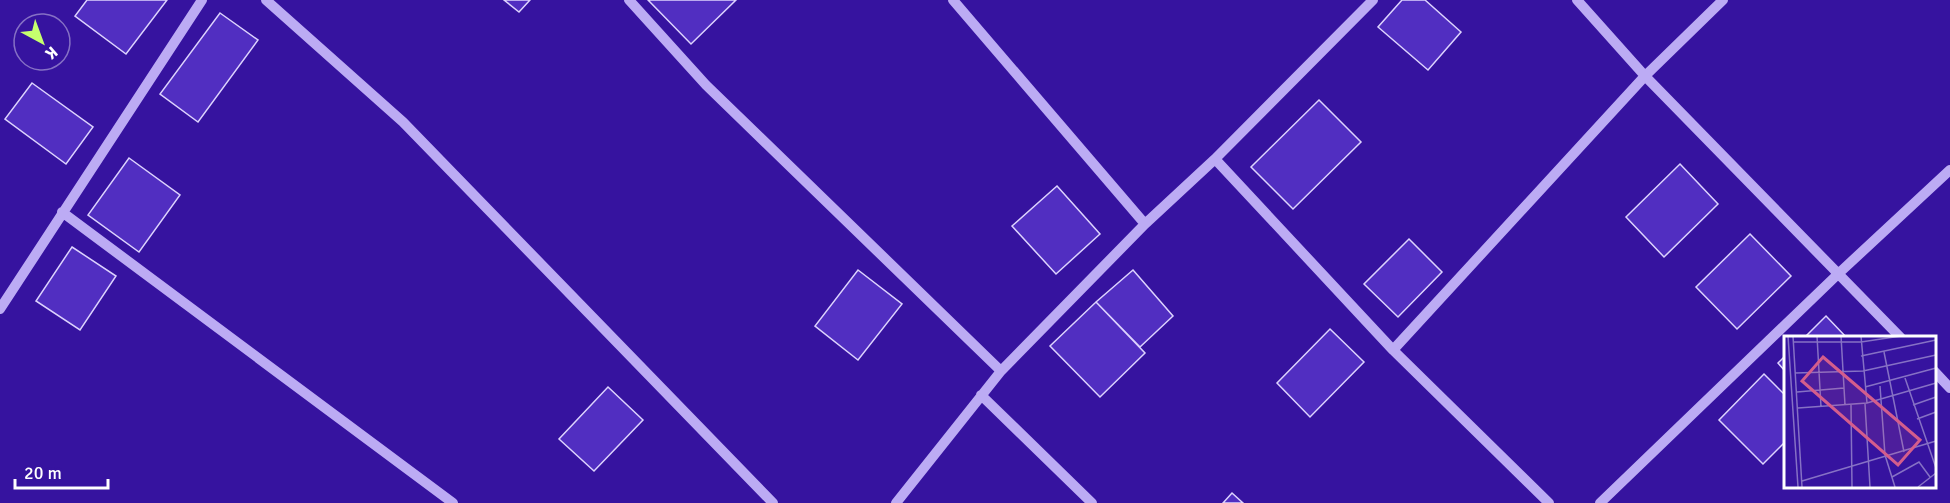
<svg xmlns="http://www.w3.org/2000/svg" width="1950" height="503" font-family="Signika,sans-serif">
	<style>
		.building { fill: #512ec1; stroke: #ddd3fe; stroke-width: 1.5 }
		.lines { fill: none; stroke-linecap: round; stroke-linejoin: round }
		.minor { stroke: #bcabf4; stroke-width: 10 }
		.inset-road { fill: none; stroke: #8671c5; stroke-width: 1.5 }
		.view { fill: #d45d8c; fill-opacity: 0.15; stroke: #d45d8c; stroke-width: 3 }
		.inset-edge { fill: none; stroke: #fff; stroke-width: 3 }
	</style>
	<rect width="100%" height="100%" fill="#36139f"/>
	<!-- building -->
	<path class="building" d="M87,0H167L126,54L75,16Z
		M504,0H530L519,12Z
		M648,0H736L691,44Z
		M1402,0H1425L1461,32L1428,70L1378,27Z
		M220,13L258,40L198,122L160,94Z
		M32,83L93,127L66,164L5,119Z
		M1319,100L1361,142L1293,209L1251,167Z
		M129,158L180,195L139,252L88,215Z
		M1680,164L1718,204L1664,257L1626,217Z
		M1057,186L1100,234L1056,274L1012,226Z
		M1750,234L1791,276L1737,329L1696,287Z
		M1409,239L1442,272L1398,317L1364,284Z
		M72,247L116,276L80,330L36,301Z
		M858,270L902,304L858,360L815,326Z
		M1133,270L1173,316L1140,347L1096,302Z
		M1096,302L1145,353L1100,397L1050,346Z
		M1826,316L1847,338H1804Z
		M1330,329L1364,362L1310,417L1277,383Z
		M1785,356V371L1778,363Z
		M1764,374L1785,395V442L1763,464L1719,420Z
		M608,387L643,420L594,471L559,439Z
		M1232,493L1243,503H1223Z"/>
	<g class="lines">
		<!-- minor -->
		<path class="minor" d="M266,0L403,122L773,503
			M629,0L706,85L1001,371
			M953,0L1145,224
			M1577,0L1645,76L1901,338
			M1215,159L1393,350L1549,503
			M62,212L453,503
			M0,309L202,0
			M1393,350L1645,76L1723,0
			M1934,371L1950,388
			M981,395L1092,503
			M896,503L1001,371L1145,224L1215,159L1373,0
			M1600,503L1838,274L1950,170"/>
	</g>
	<!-- overview -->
	<g transform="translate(1784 336)">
		<rect width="152" height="152" fill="#36139f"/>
		<path class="inset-road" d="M4,0L14,151M9,0L18,151M33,0L37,71M57,0L61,69M77,0L83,67M10,6H77L117,0M100,16L120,116M77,20L152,4M11,37L79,35L152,19M121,42L152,132M96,50L101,119L111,151M81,51L152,32M13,56L60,52M81,68L86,151M67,69L68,151M129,69L152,61M14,72L83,67L152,47M133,83L152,76M108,141L135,126L146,141M18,145L152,105M134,151L152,137"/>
		<path class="view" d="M39,21L136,104L114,129L18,45Z"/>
		<rect width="152" height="152" class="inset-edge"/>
	</g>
	<!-- north arrow -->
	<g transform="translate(42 42) rotate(139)"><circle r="28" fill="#36139f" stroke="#8671c5" stroke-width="1.5"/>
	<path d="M0-4.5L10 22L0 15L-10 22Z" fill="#c6ff6e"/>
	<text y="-9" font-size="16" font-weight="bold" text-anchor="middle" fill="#ffffff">K</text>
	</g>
	<!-- scale -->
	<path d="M15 479v9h93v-9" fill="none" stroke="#ffffff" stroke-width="3"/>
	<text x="24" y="479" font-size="18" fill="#ffffff" stroke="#36139f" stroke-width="4.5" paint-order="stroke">20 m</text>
</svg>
